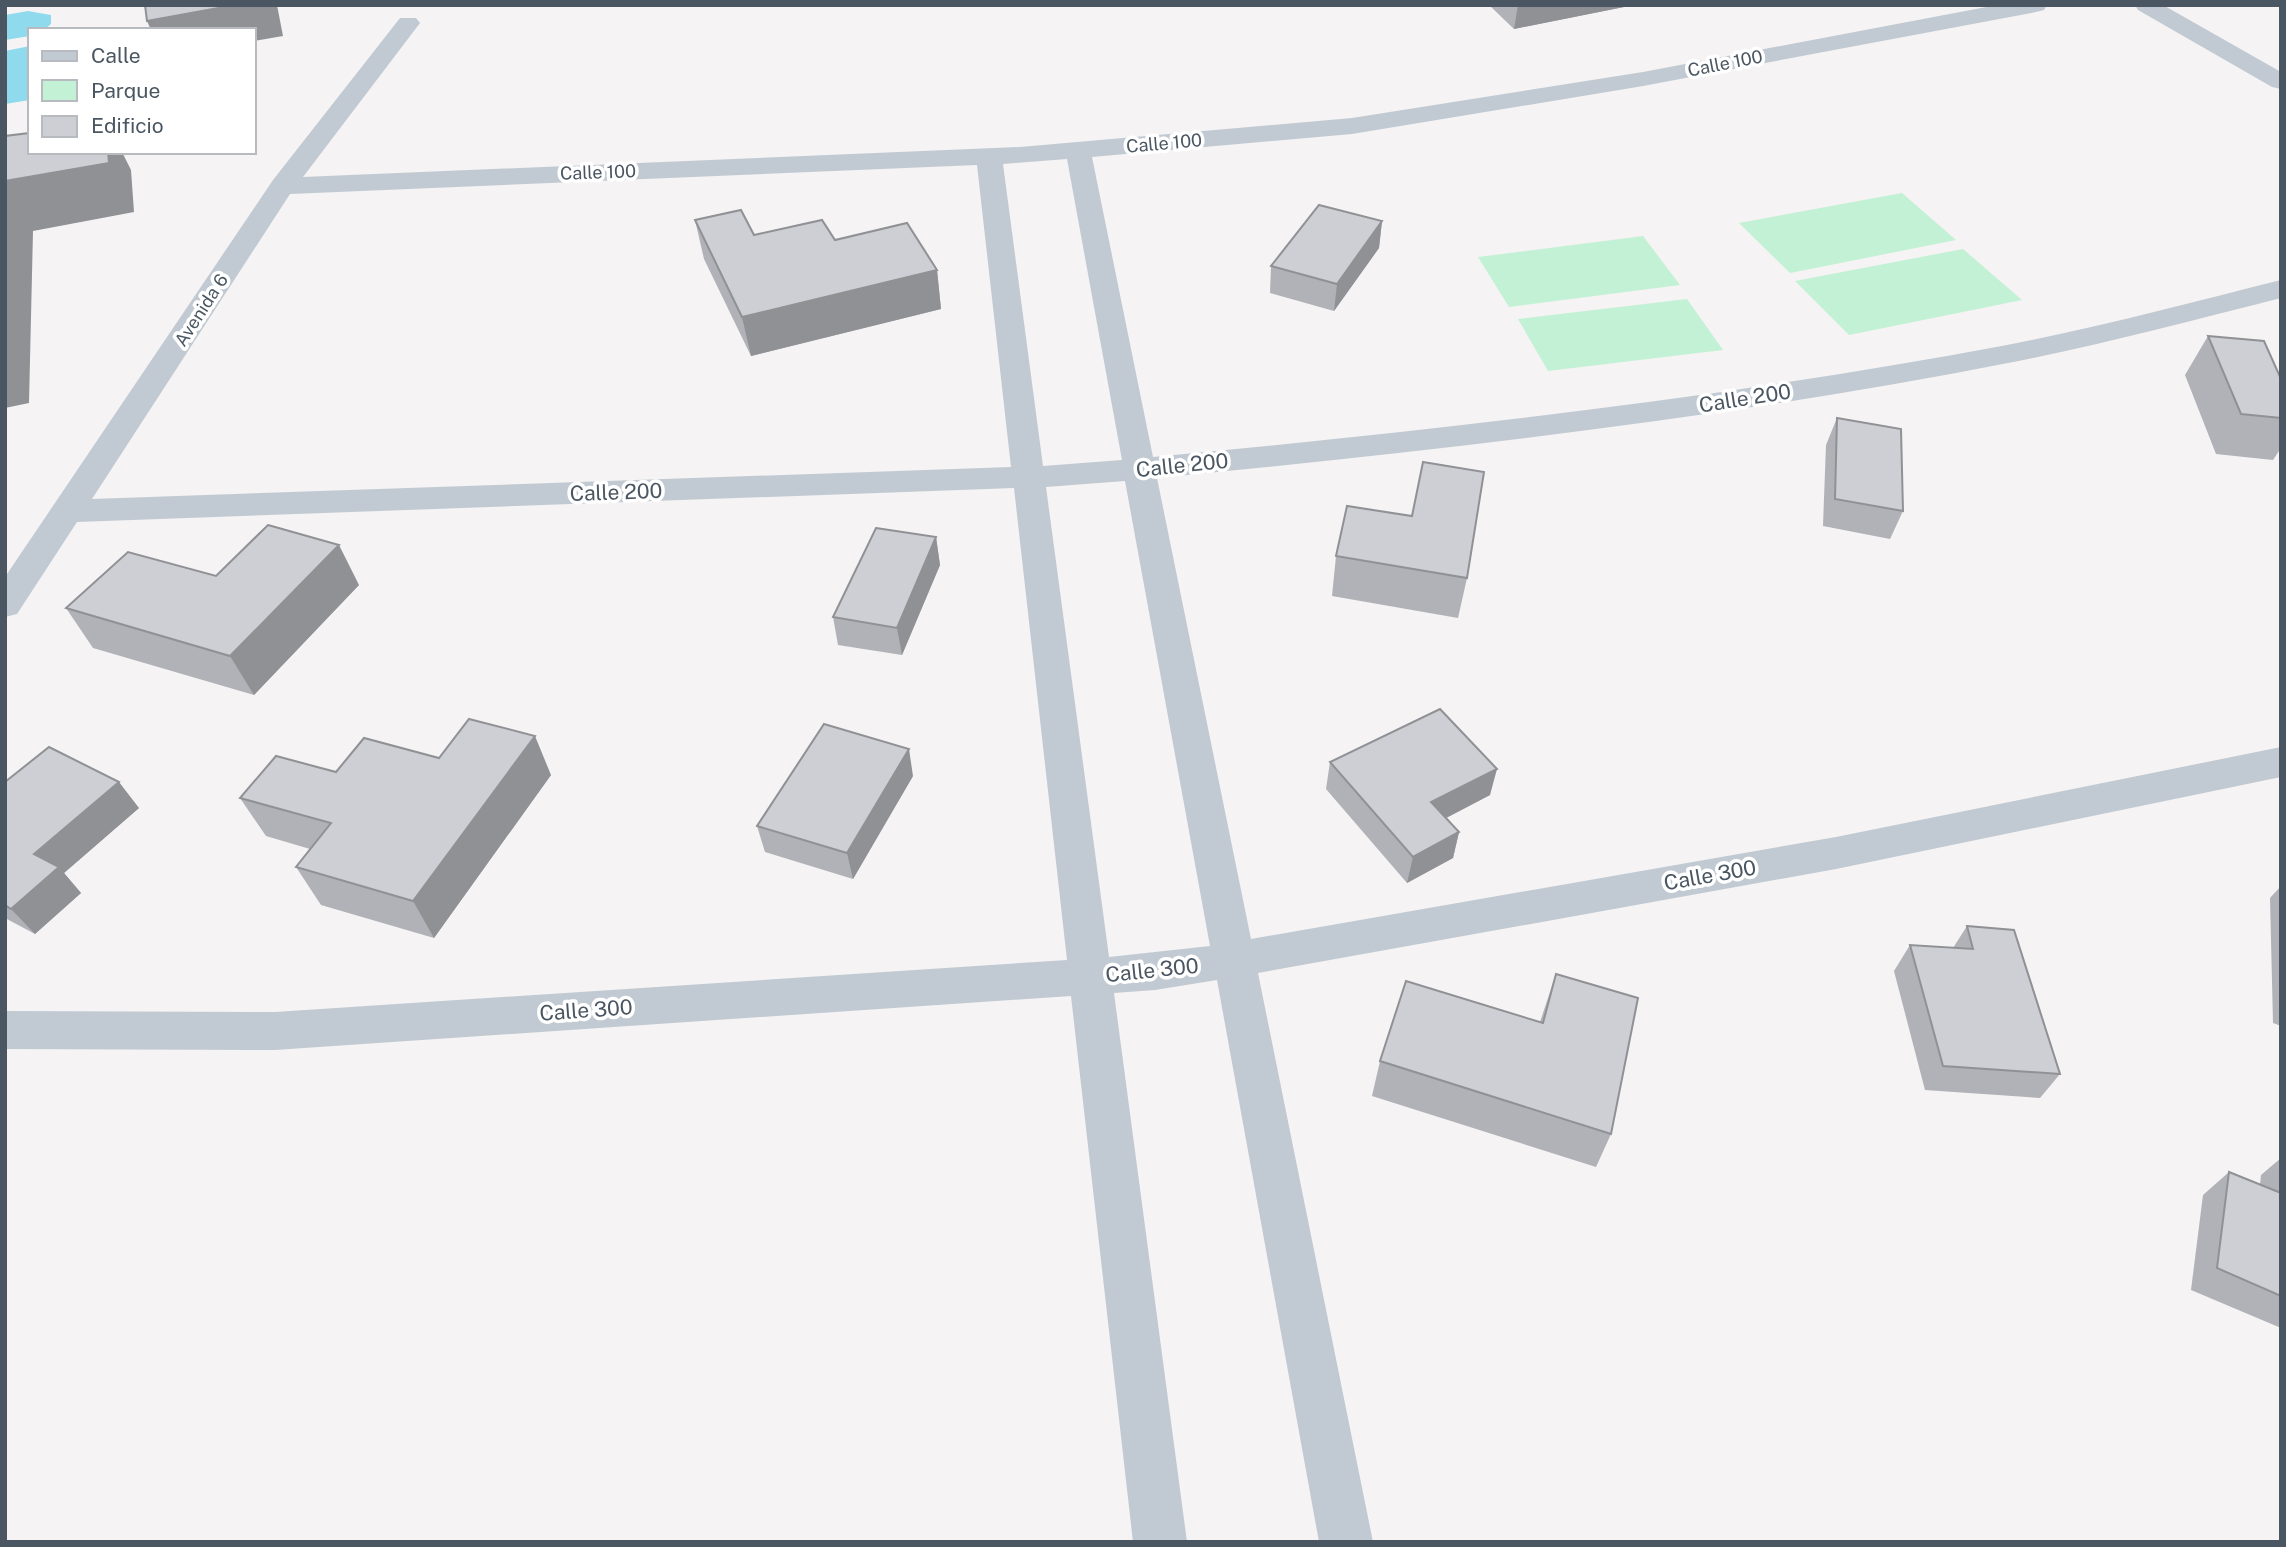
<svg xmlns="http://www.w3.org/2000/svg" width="2286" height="1547" font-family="'Public Sans',sans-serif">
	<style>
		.green { fill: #c3f1d5 }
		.water { fill: #90daee }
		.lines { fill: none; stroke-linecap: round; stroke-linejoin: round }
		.minor { fill: #c1cad2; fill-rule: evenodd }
		.wall { fill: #b0b2b7 }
		.shaded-wall { fill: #909195 }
		.building { fill: #cdcfd5; stroke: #909195; stroke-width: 2 }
		.labels { text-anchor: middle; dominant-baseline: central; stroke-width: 7; stroke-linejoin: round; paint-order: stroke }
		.far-street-label { font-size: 18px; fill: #4a5661; stroke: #fff }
		.street-label { font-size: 21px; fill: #4a5661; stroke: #fff }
	</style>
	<rect width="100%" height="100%" fill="#f5f3f3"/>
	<!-- green -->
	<path class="green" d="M1902,193L1956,240L1790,273L1739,223Z
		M1643,236L1680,285L1509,307L1478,257Z
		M1963,249L2022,300L1849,335L1795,281Z
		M1687,299L1723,350L1548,371L1518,319Z"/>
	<!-- water -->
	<path class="water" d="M28,11L51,15V24L44,30H30V36L5,40V15Z
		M30,46V100L5,104V51Z"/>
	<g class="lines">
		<!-- minor -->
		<path class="minor" d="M1997,5H2047L2044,10L2036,12L1643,86L1352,134L1092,157L1153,457C1439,430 1725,398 2007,345C2099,327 2190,303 2281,280V298C2190,321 2100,345 2008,363C1727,418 1442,450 1157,478L1251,939L1836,837L2281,747V777L1836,869L1258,973L1373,1542H1319L1217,980L1155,990L1114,993L1187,1542H1133L1071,996L275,1050L5,1049V1011L275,1012L1067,960L1014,488L77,522L17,614L5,617V577L273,180L400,18H416L420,23L303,177L1020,147L1352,118L1643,72ZM1067,159L1122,460L1043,466L1003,164ZM977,165L1011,467L92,499L290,194ZM1125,481L1210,946L1109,957L1046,487Z
			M2135,5H2163L2281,72V89L2272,87L2138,10Z"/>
	</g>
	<!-- wall -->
	<path class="wall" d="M1489,5H1634L1514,29Z
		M695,220L754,235L835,240L937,270L941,309L751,356L704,259Z
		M1382,221L1379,248L1334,311L1270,293L1271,266Z
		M2208,336L2281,379V448L2273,460L2216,454L2185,375Z
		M1837,418L1903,511L1890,539L1823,526L1826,445Z
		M936,537L940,565L902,655L838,645L833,617Z
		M1336,556L1467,578L1458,618L1332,596Z
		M216,576L359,585L254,695L93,648L66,608Z
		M439,758L551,775L434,938L321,905L296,867L310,849L266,836L240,798L336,772Z
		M1330,762L1490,795L1446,818L1459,832L1453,858L1407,883L1326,789Z
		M913,776L853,879L765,852L757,826Z
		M5,782L139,808L64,873L81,893L35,934L5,918Z
		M2281,886V1026L2273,1023L2270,898Z
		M1967,926L2060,1074L2040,1098L1925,1090L1894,971L1910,945L1953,948Z
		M1556,974L1611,1134L1596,1167L1372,1096L1380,1061L1540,1022Z
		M2281,1158V1328L2191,1290L2203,1195L2229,1172L2260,1185L2261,1175Z"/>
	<!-- shaded-wall -->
	<path class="shaded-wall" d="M235,5H277L283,36L254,41V30H151L147,21Z
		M1518,5H1634L1514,29Z
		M108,152H122L131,170L134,212L33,231L29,403L5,408V181Z
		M1382,221L1379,248L1334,311L1337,284Z
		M937,270L941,309L751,356L742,317Z
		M936,537L940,565L902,655L897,628Z
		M339,545L359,585L254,695L230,656Z
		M535,736L551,775L434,938L413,901Z
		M909,749L913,776L853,879L847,853Z
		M1497,769L1490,795L1425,829L1431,802Z
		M119,782L139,808L64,873L81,893L35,934L11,909L34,854Z
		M1459,832L1453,858L1407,883L1413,857Z"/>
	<!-- building -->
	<path class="building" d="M145,5H235L147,21Z
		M30,133V152H108L109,163L5,181V136Z
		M1319,205L1382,221L1337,284L1271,266Z
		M741,210L754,235L822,220L835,240L907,223L937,270L742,317L695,220Z
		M2208,336L2264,341L2281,379V418L2241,414Z
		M1837,418L1901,429L1903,511L1835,499Z
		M1423,462L1484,472L1467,578L1336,556L1347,506L1412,516Z
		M268,525L339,545L230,656L66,608L128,552L216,576Z
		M876,528L936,537L897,628L833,617Z
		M1440,709L1497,769L1431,802L1459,832L1413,857L1330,762Z
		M469,719L535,736L413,901L296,867L331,823L240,798L276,756L336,772L364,738L439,758Z
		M824,724L909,749L847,853L757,826Z
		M49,747L119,782L34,854L59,867L11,909L5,905V782Z
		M1967,926L2014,930L2060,1074L1943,1066L1910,945L1973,949Z
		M1556,974L1638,998L1611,1134L1380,1061L1406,981L1543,1023Z
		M2229,1172L2281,1193V1296L2217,1268Z"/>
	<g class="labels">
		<!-- far-street labels -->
		<g class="far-street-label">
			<text transform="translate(1725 63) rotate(-11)">Calle 100</text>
			<text transform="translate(1164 143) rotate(-5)">Calle 100</text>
			<text transform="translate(598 172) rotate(-2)">Calle 100</text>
			<text transform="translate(201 310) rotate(-57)">Avenida 6</text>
		</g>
		<!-- street labels -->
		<g class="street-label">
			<text transform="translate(1745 398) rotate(-9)">Calle 200</text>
			<text transform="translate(1182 465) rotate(-6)">Calle 200</text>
			<text transform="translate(616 492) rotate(-2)">Calle 200</text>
			<text transform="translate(1710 875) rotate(-10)">Calle 300</text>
			<text transform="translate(1152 970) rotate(-6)">Calle 300</text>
			<text transform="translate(586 1010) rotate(-4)">Calle 300</text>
		</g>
	</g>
	<!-- border -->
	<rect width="2286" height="1547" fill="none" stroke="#4a5661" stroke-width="14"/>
	<!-- legend -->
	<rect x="28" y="28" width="228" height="126" fill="#ffffff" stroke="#b7bbc0" stroke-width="2"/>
	<rect x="42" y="51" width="35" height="10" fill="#c1cad2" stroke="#b7bbc0" stroke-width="2"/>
	<text x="91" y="63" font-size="21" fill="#4a5661">Calle</text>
	<rect x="42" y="80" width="35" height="21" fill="#c3f1d5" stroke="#b7bbc0" stroke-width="2"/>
	<text x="91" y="98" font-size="21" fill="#4a5661">Parque</text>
	<rect x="42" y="116" width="35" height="21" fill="#cdcfd5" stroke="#b7bbc0" stroke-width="2"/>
	<text x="91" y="133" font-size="21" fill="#4a5661">Edificio</text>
</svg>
